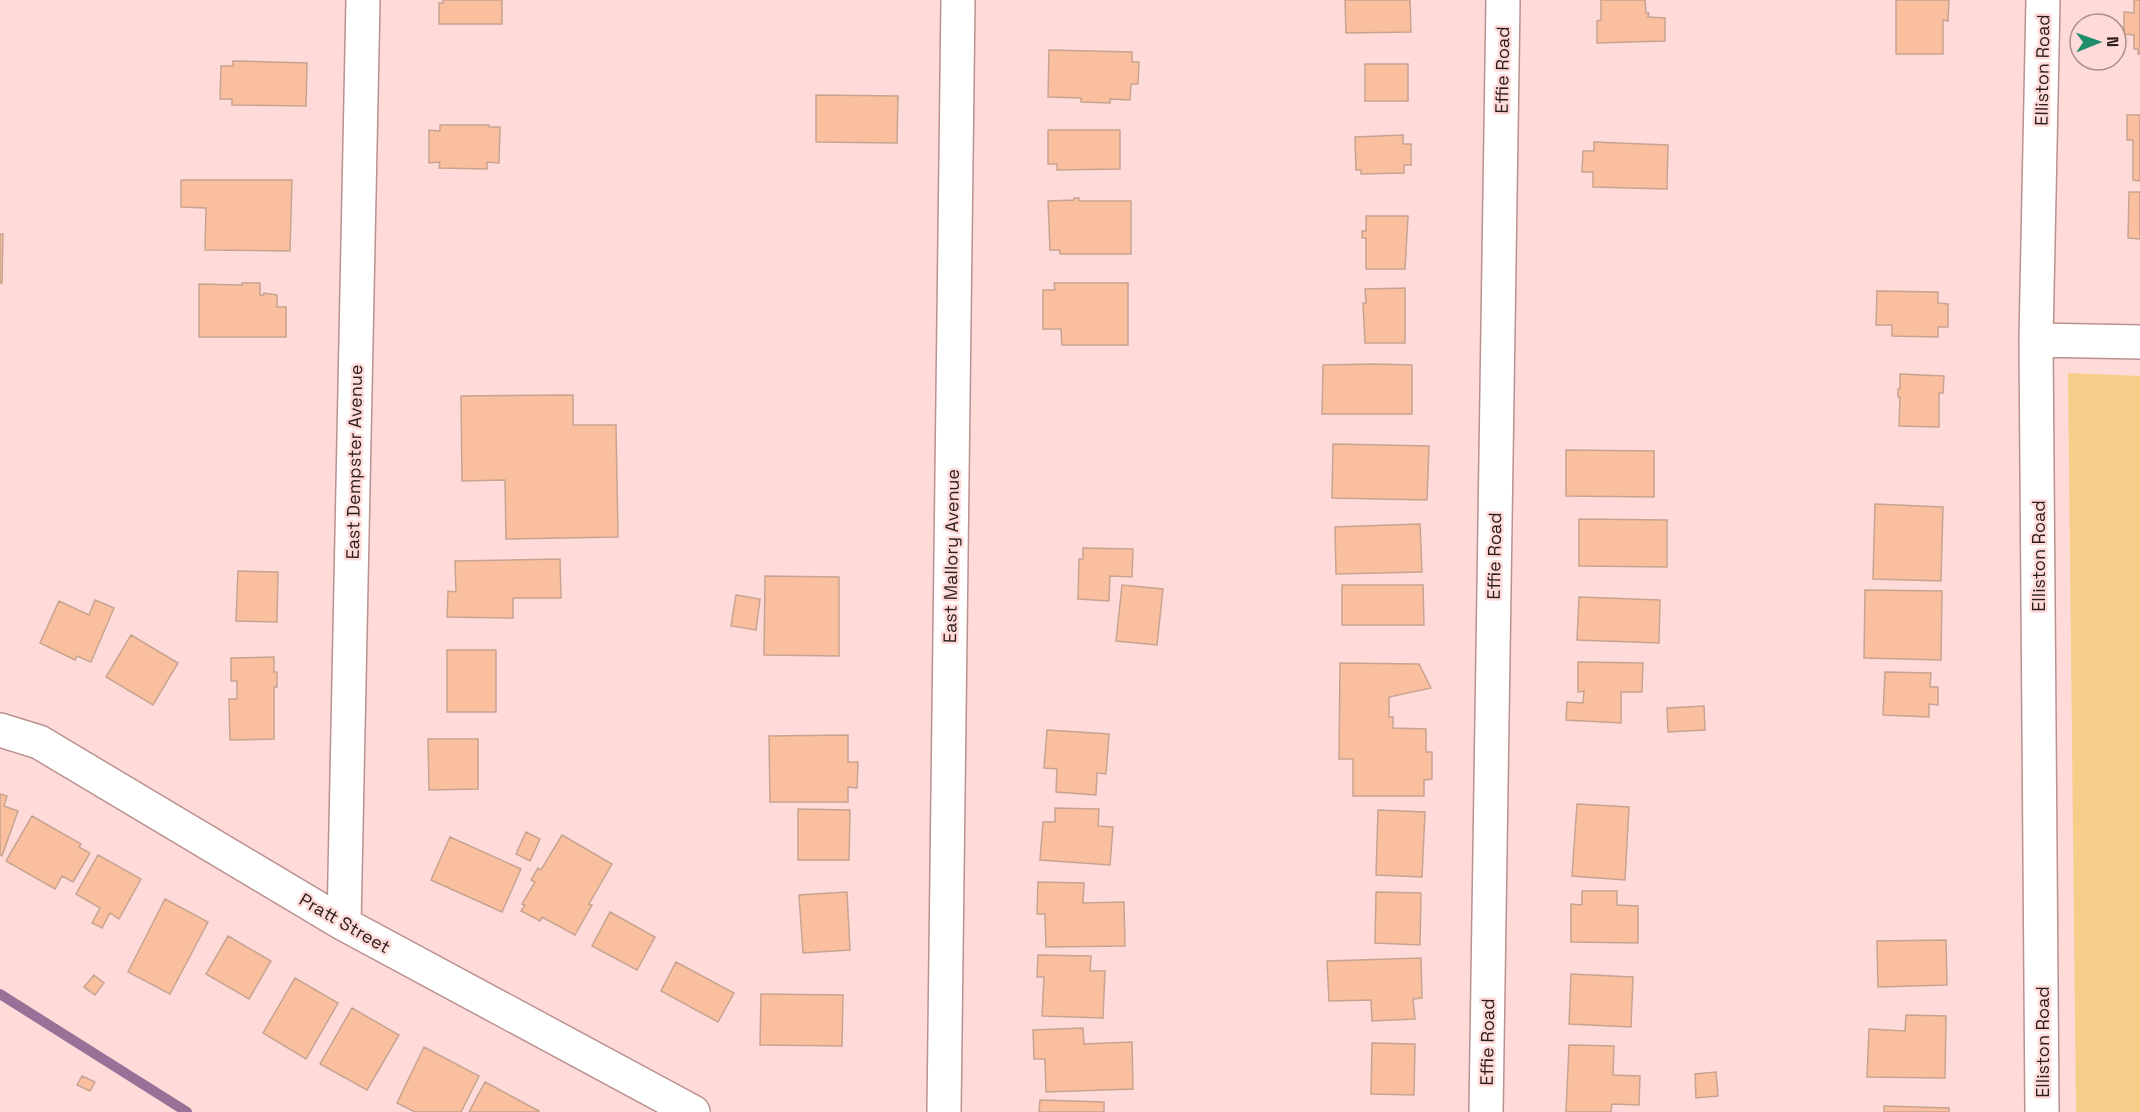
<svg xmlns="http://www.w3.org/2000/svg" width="2140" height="1112" font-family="'Space Grotesk',sans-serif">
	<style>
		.green { fill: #f6ce8a }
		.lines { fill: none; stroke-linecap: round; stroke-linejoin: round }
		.stream { stroke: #997098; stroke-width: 10 }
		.building { fill: #fabf9e; stroke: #c7a491; stroke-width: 1.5 }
		.minor-casing { stroke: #ba918f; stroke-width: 36 }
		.minor { stroke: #fff; stroke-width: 33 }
		.labels { text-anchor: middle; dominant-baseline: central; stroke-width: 5; stroke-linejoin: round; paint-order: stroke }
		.street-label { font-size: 18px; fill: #2c1d1c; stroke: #fedbd9 }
	</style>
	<rect width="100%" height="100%" fill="#fedbd9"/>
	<!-- green -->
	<path class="green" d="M2068,373L2140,376V1112H2076Z"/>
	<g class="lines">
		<!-- stream -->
		<path class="stream" d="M0,994L187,1112"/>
	</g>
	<!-- building -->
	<path class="building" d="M443,0H502V24H439V3H443Z
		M1345,0H1410L1411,32L1346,33Z
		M1601,0H1645L1646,13H1649L1648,17L1665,18V41L1597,43V21L1601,20Z
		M1896,0H1949L1948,21L1943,20V54H1896Z
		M2134,0H2140V54H2138V49H2134V35L2124,34V12L2134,13Z
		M1049,50L1132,52V62H1139L1138,84H1131L1130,100L1110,99V103L1081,102V98L1048,97Z
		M233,61L307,63L306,106L232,105V99H220L221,66H233Z
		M1365,64H1408V101H1365Z
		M816,95L898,96L897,143L816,142Z
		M2127,115H2140V181L2133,180V140H2127Z
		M440,125H489V127H500L499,163L487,162V169L439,168L440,162L429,163V130L440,131Z
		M1048,130H1120V169L1057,170V164H1048Z
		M1403,135V144H1411V165H1404V173L1361,174V170H1356L1355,137Z
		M1594,142L1668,145L1667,189L1593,187V172H1582L1583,151H1594Z
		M181,180H292L290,251L205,250L206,208L181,207Z
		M2129,192H2140V239L2128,238Z
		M1074,198H1079V201H1131V254H1060V250H1050L1048,201L1074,200Z
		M1366,216H1408L1405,269H1366V238H1362V231H1366Z
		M0,234H3L2,283H0Z
		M242,283H260V295H264V293L277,295V307H286V337H199V284L242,285Z
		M1054,283H1128V345H1062L1061,329H1043V290H1055Z
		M1405,288V343H1365L1363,303H1366L1365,289Z
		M1877,291L1938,292V303L1948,304V327H1938V337L1892,336V325H1876Z
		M1374,364L1412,365V414H1322L1323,365Z
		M1900,374L1944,376L1943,393H1939V427L1899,426L1900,397H1898V389H1900Z
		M573,395V425H616L618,537L506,539L505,480L462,481L461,396Z
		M1333,444L1429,446L1427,500L1332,498Z
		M1566,450L1654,451V497L1566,496Z
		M1875,504L1943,507L1941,581L1873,579Z
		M1579,519L1667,520V567L1579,566Z
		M1420,524L1422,572L1336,574L1335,527Z
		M1083,548L1133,549L1132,577L1110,576L1109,601L1078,599L1079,559H1083Z
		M560,559L561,598H513V618L447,617L448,591L456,592L455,561Z
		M238,571L278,572L277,622L236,621Z
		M765,576L839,577V656L764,655Z
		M1122,585L1163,589L1157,645L1116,641Z
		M1342,585H1423L1424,625H1342Z
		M1865,590L1942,591L1941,660L1864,658Z
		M736,595L760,599L756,630L731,626Z
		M1579,597L1660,600L1659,643L1577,640Z
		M95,600L114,608L91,662L77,656L75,660L40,643L59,601L89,615Z
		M131,635L178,663L153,705L106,677Z
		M447,650H496V712H447Z
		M274,657V672H277V687H274V739L230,740L229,699H237V681H231V658Z
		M1578,662L1643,663L1642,692H1621V723L1566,720L1567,702L1583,703L1584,691L1578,692Z
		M1340,663L1419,664L1431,688L1389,697V717H1393V728L1426,729V752H1432V779L1424,780V796H1353V759H1339Z
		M1885,672L1931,673L1930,687H1938V705L1929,704V717L1883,715Z
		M1704,706L1705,730L1668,732L1667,708Z
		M1047,730L1109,734L1106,774L1097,773L1096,795L1056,792L1057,769L1044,768Z
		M848,735V762H858L857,788L848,787V802H770L769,736Z
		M428,739H478V789L429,790Z
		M0,794L7,796L4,806L18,811L2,856L0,855Z
		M1577,804L1629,807L1625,880L1572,876Z
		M1055,808L1099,809L1098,826L1113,827L1110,865L1040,860L1043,822H1055Z
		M798,809L850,810L849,860H798Z
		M1378,810L1425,812L1422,877L1376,875Z
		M32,816L81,844L79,847L90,853L73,882L62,876L55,889L6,861Z
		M526,832L540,839L530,861L516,854Z
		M562,835L612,864L589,904L592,905L575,935L542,917L540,921L521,911L525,905L522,904L535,882L531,880L538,868L541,870Z
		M450,837L521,869L502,912L431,880Z
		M98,855L141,879L119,919L110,913L102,928L92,923L100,908L76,894Z
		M1038,882L1084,883L1083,903L1124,902L1125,946L1046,947L1045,914H1037Z
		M1582,891H1617V905L1638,906V943L1571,942V904L1582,905Z
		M847,892L850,950L803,953L799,895Z
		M1376,892L1421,893L1420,945L1375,943Z
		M165,899L208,922L170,994L128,972Z
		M610,912L655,937L637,970L592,946Z
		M228,936L271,961L249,999L206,974Z
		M1946,940L1947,985L1878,987L1877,941Z
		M1038,955L1091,956L1090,971H1105L1103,1018L1042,1016L1044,977H1037Z
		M1421,958L1422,998L1413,999L1415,1019L1372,1021L1371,1000L1329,1001L1327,961Z
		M676,962L734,993L718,1022L661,991Z
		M1571,974L1633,977L1631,1027L1569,1024Z
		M94,975L104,983L95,995L84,987Z
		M295,978L338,1003L306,1059L263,1033Z
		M761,994L843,995L842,1046L760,1045Z
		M352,1008L399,1035L367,1090L320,1064Z
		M1906,1015L1946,1016L1945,1078L1867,1077L1869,1029L1905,1031Z
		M1083,1028L1084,1044L1132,1042L1133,1089L1046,1092L1045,1059H1034L1033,1030Z
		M1372,1043L1415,1044L1414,1095L1371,1094Z
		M1569,1045L1614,1046L1613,1075L1640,1076L1639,1105L1612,1104L1611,1112H1566Z
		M424,1047L479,1076L461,1112H415L397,1103Z
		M1716,1072L1718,1096L1696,1098L1695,1074Z
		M82,1076L95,1082L90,1091L77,1085Z
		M485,1082L539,1111L538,1112H469Z
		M1040,1100L1104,1102V1112H1039Z
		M1884,1106L1949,1108V1112H1884Z"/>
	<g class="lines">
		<defs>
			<path id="minor" d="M2036,340L2140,342
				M0,730L39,742L344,924L693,1112
				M344,924L363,0
				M944,1112L958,0
				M1486,1112L1503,0
				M2042,1112L2036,340L2043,0"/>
		</defs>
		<!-- minor casing -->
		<use href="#minor" class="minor-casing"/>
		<!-- minor -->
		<use href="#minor" class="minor"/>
	</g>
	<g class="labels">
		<!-- street labels -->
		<g class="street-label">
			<text transform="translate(1502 70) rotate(-89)">Effie Road</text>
			<text transform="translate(2042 70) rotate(-89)">Elliston Road</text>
			<text transform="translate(354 462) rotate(-89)">East Dempster Avenue</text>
			<text transform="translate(951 556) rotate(-89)">East Mallory Avenue</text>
			<text transform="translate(1494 556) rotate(-89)">Effie Road</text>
			<text transform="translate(2038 556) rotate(-90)">Elliston Road</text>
			<text transform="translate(345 923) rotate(30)">Pratt Street</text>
			<text transform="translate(1487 1042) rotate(-89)">Effie Road</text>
			<text transform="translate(2042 1042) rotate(-90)">Elliston Road</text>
		</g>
	</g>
	<!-- north arrow -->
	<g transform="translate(2098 42) rotate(89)"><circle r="28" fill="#fedbd9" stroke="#aa8f8d" stroke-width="1.5"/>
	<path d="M0-4.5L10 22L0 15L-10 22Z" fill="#1f8c6b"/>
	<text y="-9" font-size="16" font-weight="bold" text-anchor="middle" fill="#2c1d1c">N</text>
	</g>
</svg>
